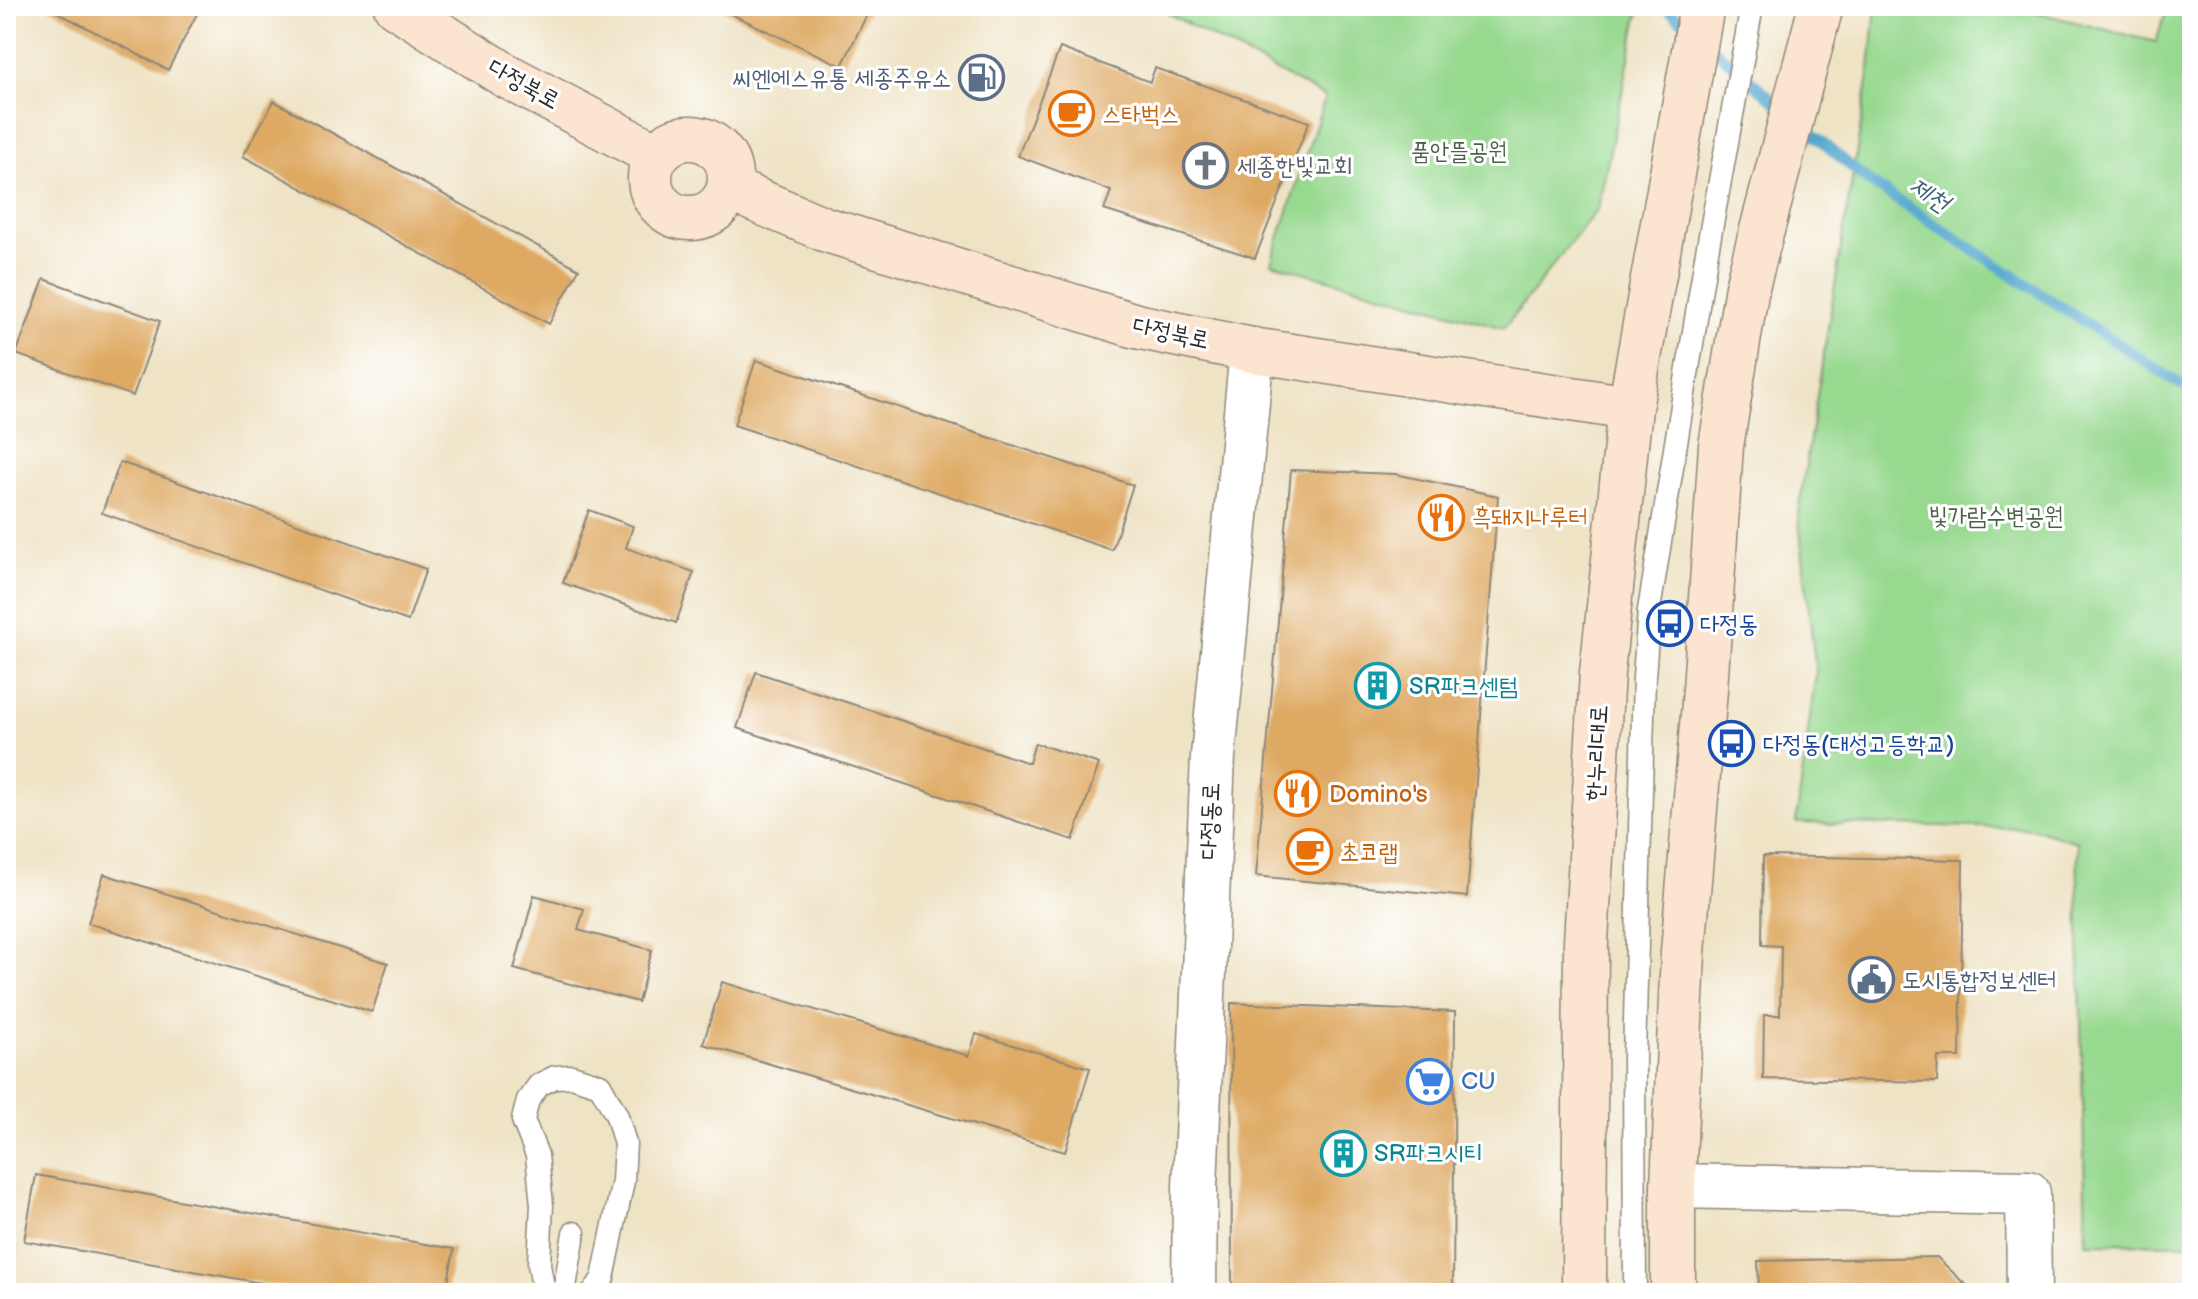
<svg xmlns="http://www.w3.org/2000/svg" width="2198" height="1299" font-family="'Balsamiq Sans','Poor Story',sans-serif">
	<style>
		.green { fill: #98d990; stroke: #62825e; stroke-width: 2 }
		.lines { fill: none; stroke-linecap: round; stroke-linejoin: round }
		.stream { stroke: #52a6ce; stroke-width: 11 }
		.building { fill: #dea962 }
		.lane-casing { stroke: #8d8778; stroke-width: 25 }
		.street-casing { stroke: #8d8778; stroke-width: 47 }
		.secondary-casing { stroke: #8d8778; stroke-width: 47 }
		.lane { stroke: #fff; stroke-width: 22 }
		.street { stroke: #fff; stroke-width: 44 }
		.secondary { stroke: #fce5d0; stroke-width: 44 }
		.labels { text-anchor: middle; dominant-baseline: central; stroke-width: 6; stroke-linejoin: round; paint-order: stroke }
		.service-label { font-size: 24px; fill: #4e5e75; stroke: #fff; text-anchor: end }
		.street-label { font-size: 24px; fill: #2b2b2b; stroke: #fff }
		.food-label { font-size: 24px; fill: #c56008; stroke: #fff; text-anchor: start }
		.park-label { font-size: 24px; fill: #4c5f49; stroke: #fff }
		.worship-label { font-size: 24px; fill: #5b616d; stroke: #fff; text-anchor: start }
		.transit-label { font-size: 24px; fill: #164399; stroke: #fff; text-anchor: start }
		.culture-label { font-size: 24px; fill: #0d838f; stroke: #fff; text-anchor: start }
		.shop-label { font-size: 24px; fill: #366cbe; stroke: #fff; text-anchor: start }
		.water-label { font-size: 26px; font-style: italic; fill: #3d6274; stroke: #fff }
	</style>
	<rect width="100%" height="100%" fill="#fff"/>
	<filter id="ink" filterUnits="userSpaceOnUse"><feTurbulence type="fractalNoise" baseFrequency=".0125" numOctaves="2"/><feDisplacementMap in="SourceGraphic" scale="16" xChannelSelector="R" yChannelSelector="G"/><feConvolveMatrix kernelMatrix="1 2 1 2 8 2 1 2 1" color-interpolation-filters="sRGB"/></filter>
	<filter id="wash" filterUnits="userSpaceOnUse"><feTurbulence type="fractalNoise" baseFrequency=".006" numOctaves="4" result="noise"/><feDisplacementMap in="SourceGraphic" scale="32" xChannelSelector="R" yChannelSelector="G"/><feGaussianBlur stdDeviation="1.8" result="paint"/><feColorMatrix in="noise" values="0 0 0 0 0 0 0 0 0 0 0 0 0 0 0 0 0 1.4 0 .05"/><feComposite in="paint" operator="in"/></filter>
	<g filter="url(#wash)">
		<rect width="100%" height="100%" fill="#efe3c5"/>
		<!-- green -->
		<path class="green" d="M1154,6H1640L1598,208L1504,328L1271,263L1325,97Z
			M1876,6H2010L2156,42L2168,6H2192V1244L2086,1243L2077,842L2032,828L1796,823L1816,672L1798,513L1870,69Z"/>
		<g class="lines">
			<!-- stream -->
			<path class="stream" d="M1664,6L1688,26
				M1707,43L1785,110
				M1801,124L1868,181L2192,392"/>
		</g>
		<g id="blocks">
			<!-- building -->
			<path class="building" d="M45,6H201L168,70Z
				M714,6H871L842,66Z
				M1060,48L1150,82L1155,68L1309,122L1255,258L1104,210L1111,191L1018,156Z
				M274,101L579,269L549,324L243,156Z
				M44,279L160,321L133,396L16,354Z
				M756,360L1133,485L1112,550L734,425Z
				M120,462L426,569L408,621L102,513Z
				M1291,470L1395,474L1498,496L1467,897L1256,876Z
				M589,510L633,526L626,548L694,572L676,623L563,583Z
				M756,672L1029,763L1035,743L1099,764L1073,840L737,728Z
				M1763,856L1963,860L1960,1057H1938L1937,1082L1763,1079L1764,1015H1780L1781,946L1762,945Z
				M104,874L388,963L372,1012L88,923Z
				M534,895L584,909L578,930L652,950L638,1002L514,969Z
				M722,982L969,1056L976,1034L1090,1068L1065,1152L703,1044Z
				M1231,1003L1455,1012L1453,1293H1232Z
				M36,1175L454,1249L446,1293H318L24,1241Z
				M1937,1257L1974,1293H1759L1758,1261Z"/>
		</g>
	</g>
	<g filter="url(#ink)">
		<use href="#blocks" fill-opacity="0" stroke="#8d8778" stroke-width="2"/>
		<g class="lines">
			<defs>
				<path id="lane" d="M544,1293L539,1264L542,1205L537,1155L523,1120L528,1100L539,1085L555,1077L572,1076L600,1085L617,1116L625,1144L623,1181L603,1278L593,1293
					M564,1293L574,1233
					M1635,1293L1634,1058L1644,677L1649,610L1706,257L1752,6"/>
				<path id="street" d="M1673,1186L2028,1193L2029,1293
					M1194,1293L1195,1187L1213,756L1252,350"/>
				<path id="secondary" d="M396,6L505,75L656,155
					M650 178a40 40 0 1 1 80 0a40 40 0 1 1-80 0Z
					M730,189L824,229L1136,326L1252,350L1630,408
					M1584,1293L1586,941L1602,673L1630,408L1702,6
					M1673,1293V1186L1683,952L1705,690L1721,446L1747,287L1821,6"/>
			</defs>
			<!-- lane casing -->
			<use href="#lane" class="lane-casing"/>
			<!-- street casing -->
			<use href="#street" class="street-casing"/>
			<!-- secondary casing -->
			<use href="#secondary" class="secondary-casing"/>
			<!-- lane -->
			<use href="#lane" class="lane"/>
			<!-- street -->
			<use href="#street" class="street"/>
			<!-- secondary -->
			<use href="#secondary" class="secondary"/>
		</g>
	</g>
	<!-- icons -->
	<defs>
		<symbol id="fuel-ring" viewBox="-11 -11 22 22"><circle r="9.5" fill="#fff" stroke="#5c6f8a" stroke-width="1.5"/><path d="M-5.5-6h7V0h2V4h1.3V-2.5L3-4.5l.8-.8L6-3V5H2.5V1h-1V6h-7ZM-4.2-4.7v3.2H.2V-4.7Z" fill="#5c6f8a"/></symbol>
		<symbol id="cafe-ring" viewBox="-11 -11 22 22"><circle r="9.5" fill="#fff" stroke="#e8710a" stroke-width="1.5"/><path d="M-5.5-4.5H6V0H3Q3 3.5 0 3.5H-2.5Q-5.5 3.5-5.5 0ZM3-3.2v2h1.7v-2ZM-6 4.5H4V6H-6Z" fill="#e8710a"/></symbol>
		<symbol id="church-ring" viewBox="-11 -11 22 22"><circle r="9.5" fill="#fff" stroke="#6b7280" stroke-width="1.5"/><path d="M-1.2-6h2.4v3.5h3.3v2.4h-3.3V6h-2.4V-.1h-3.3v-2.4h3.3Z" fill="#6b7280"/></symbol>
		<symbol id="restaurant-ring" viewBox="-11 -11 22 22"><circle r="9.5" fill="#fff" stroke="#e8710a" stroke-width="1.5"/><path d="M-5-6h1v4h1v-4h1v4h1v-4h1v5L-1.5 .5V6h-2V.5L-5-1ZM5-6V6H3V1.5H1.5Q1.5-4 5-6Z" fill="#e8710a"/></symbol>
		<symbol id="bus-ring" viewBox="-11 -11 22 22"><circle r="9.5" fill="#fff" stroke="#1a4fb4" stroke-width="1.5"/><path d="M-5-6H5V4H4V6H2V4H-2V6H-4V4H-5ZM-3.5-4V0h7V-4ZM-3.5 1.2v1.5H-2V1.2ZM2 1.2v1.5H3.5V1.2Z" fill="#1a4fb4"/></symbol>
		<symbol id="building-ring" viewBox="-11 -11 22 22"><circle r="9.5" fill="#fff" stroke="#0f9aa8" stroke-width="1.5"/><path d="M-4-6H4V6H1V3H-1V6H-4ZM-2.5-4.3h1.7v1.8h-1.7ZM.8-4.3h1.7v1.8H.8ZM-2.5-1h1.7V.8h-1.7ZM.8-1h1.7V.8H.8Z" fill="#0f9aa8"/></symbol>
		<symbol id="civic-ring" viewBox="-11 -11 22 22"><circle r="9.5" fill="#fff" stroke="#5c6f8a" stroke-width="1.5"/><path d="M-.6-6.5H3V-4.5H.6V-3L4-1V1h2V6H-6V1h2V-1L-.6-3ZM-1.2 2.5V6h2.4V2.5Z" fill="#5c6f8a"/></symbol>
		<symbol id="supermarket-ring" viewBox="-11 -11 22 22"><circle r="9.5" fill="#fff" stroke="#3f7fe0" stroke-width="1.5"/><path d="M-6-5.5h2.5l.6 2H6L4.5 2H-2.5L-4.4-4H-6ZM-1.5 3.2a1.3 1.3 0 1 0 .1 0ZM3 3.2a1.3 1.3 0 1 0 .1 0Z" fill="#3f7fe0"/></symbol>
	</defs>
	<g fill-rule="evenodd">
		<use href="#fuel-ring" x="956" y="52" width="51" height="51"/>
		<use href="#cafe-ring" x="1046" y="88" width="51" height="51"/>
		<use href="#church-ring" x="1180" y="140" width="51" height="51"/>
		<use href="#restaurant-ring" x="1416" y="492" width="51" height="51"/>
		<use href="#bus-ring" x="1644" y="598" width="51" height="51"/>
		<use href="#building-ring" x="1352" y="660" width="51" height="51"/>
		<use href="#bus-ring" x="1706" y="718" width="51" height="51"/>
		<use href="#restaurant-ring" x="1272" y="768" width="51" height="51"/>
		<use href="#cafe-ring" x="1284" y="826" width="51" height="51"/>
		<use href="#civic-ring" x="1846" y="954" width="51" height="51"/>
		<use href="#supermarket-ring" x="1404" y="1056" width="51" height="51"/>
		<use href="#building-ring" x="1318" y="1128" width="51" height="51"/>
	</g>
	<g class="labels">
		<!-- service labels -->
		<g class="service-label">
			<text x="951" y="78">씨엔에스유통 세종주유소</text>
			<text x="1902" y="980" text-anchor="start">도시통합정보센터</text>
		</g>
		<!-- street labels -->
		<g class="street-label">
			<text transform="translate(524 84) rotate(29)">다정북로</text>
			<text transform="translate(1171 333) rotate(12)">다정북로</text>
			<text transform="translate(1597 753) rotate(-87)">한누리대로</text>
			<text transform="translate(1210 821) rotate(-88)">다정동로</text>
		</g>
		<!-- food labels -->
		<g class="food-label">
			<text x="1102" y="114">스타벅스</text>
			<text x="1472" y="517">흑돼지나루터</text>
			<text x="1329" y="794">Domino's</text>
			<text x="1340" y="852">초코랩</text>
		</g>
		<!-- park labels -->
		<g class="park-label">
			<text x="1459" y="151">품안뜰공원</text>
			<text x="1996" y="516">빛가람수변공원</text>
		</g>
		<!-- worship labels -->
		<g class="worship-label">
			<text x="1237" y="166">세종한빛교회</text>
		</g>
		<!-- transit labels -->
		<g class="transit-label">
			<text x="1700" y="624">다정동</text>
			<text x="1763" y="744">다정동(대성고등학교)</text>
		</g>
		<!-- culture labels -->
		<g class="culture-label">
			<text x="1409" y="686">SR파크센텀</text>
			<text x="1374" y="1153">SR파크시티</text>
		</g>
		<!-- shop labels -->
		<g class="shop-label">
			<text x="1461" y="1081">CU</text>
		</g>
		<!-- water labels -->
		<g class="water-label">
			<text transform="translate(1929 195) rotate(33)">제천</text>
		</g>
	</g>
	<!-- margin -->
	<rect width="2198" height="1299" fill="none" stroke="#fff" stroke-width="32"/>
</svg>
